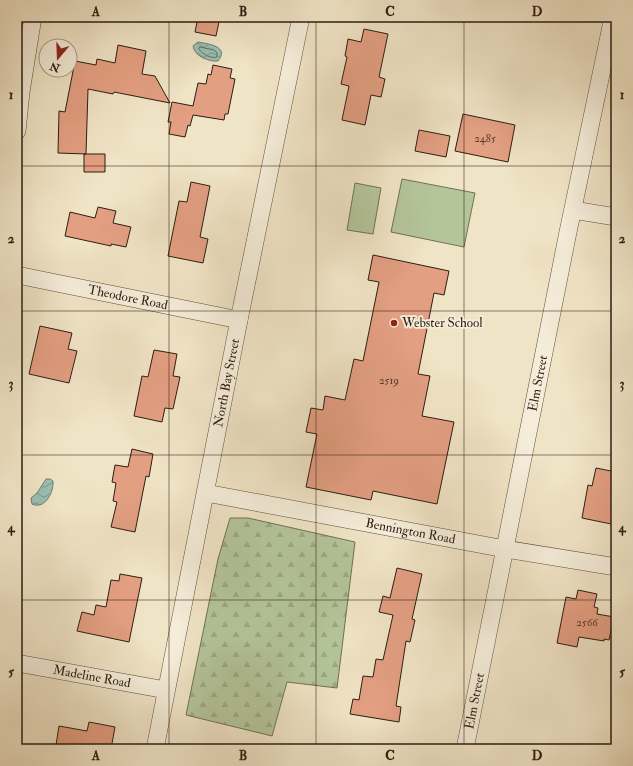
<svg xmlns="http://www.w3.org/2000/svg" width="633" height="766" font-family="'IM FELL Double Pica',serif">
	<style>
		.green { fill: #b4c59a; stroke: #707156 }
		.forest { fill: url(#forest-firs); stroke: #707156 }
		.water { fill: url(#water-waves); stroke: #6e7e72 }
		.lines { fill: none; stroke-linecap: round; stroke-linejoin: round }
		.shore { stroke: #646e62; stroke-width: 1 }
		.building { fill: #e39f82; stroke: #2d1d11 }
		.minor-casing { stroke: #5e4f3e; stroke-width: 18 }
		.minor { stroke: #f5edda; stroke-width: 17 }
		.grid { fill: none; stroke: #2d1d11; stroke-width: 1; stroke-opacity: 0.55 }
		.poi-dot { fill: #8f2418; stroke: #f5edda; stroke-width: 1.5 }
		.labels { text-anchor: middle; dominant-baseline: central; stroke-width: 3.5; stroke-linejoin: round; paint-order: stroke }
		.number-label { font-size: 11px; fill: #5a3e2d }
		.street-label { font-size: 13px; fill: #2d1d11; stroke: #f5edda }
		.poi-label { font-size: 13px; fill: #2d1d11; stroke: #f5edda; text-anchor: start }
		.neatline { fill: none; stroke: #2d1d11; stroke-width: 1.5 }
		.grid-label { font-size: 13px; text-anchor: middle; font-weight: bold; fill: #2d1d11 }
	</style>
	<defs>
		<pattern id="forest-firs" width="22" height="20" patternUnits="userSpaceOnUse"><rect width="22" height="20" fill="#b4c59a"/><path d="M5 1l3.5 6h-7zM16 11l3.5 6h-7z" fill="#9ba984"/></pattern>
		<pattern id="water-waves" width="16" height="10" patternUnits="userSpaceOnUse"><rect width="16" height="10" fill="#9abfb3"/><path d="M0 5q4-4 8 0t8 0" fill="none" stroke="#7e9b90"/></pattern>
	</defs>
	<rect width="100%" height="100%" fill="#f0e4c6"/>
	<filter id="stains"><feTurbulence type="fractalNoise" baseFrequency=".005" numOctaves="4"/><feColorMatrix values="0 0 0 0 .2 0 0 0 0 .09 0 0 0 0 .02 0 0 0 .5 -.17"/></filter>
	<radialGradient id="worn" r=".72"><stop offset=".6" stop-color="#630" stop-opacity="0"/><stop offset="1" stop-color="#630" stop-opacity=".3"/></radialGradient>
	<!-- green -->
	<path class="green" d="M402,179L475,193L464,247L391,232Z
		M355,183L381,188L373,234L347,230Z"/>
	<!-- forest -->
	<path class="forest" d="M230,518H248L355,542L337,688L287,682L272,736L186,715L218,559Z"/>
	<!-- water -->
	<path class="water" d="M198,42C208,44 230,46 218,61C209,62 194,56 193,46Z
		M46,479H50L53,481C54,492 45,510 32,504L31,498L37,493Z"/>
	<g class="lines">
		<!-- shore -->
		<path class="shore" d="M200,47L214,50L217,53V57C211,59 202,54 199,49Z"/>
	</g>
	<!-- building -->
	<path class="building" d="M198,17H220L216,36L195,32Z
		M364,29L388,34L379,77L385,79L381,97L371,95L365,125L342,120L349,86L341,84L347,57L345,56L348,39L361,42Z
		M118,45L146,51L142,74L155,76L170,103L114,92L113,94L88,89L86,154L58,153L59,111L65,112L75,61L96,65L97,59L115,63Z
		M213,65L232,69L230,78L235,79L228,114H225L224,120L193,115L190,126L188,125L185,137L169,134L171,122H168L172,102L193,106L198,83L206,84L208,74L211,75Z
		M463,114L515,125L508,162L455,151Z
		M419,130L450,136L446,157L415,151Z
		M84,154H105V172H84Z
		M191,182L210,186L200,237L208,239L203,263L168,256L179,201L187,202Z
		M98,207L116,211L113,223L131,227L126,247L111,244V246L65,236L70,212L95,218Z
		M373,255L449,271L444,295L434,293L418,374L430,376L422,416L454,422L437,504L373,491L371,500L306,487L317,434L306,432L311,408L323,410L325,396L345,400L354,359L363,361L379,282L368,280Z
		M40,326L72,333L68,349L77,351L69,383L29,374Z
		M154,350L177,354L173,376L180,377L173,409L165,408L162,422L134,416L142,376L148,377Z
		M132,449L153,454L149,477L146,476L135,532L111,527L117,502L113,501L116,483L112,482L115,465L128,467Z
		M596,468L616,472L613,492L616,493V525L582,518L588,485L592,486Z
		M397,568L422,574L412,619L415,620L410,642L406,641L396,706L401,707L399,722L350,714L353,699L359,700L363,676L373,677L376,659L383,660L393,615L379,612L383,596L390,598Z
		M120,574L142,578L129,642L77,631L82,612L94,615L96,605L106,607L111,580L119,581Z
		M578,590L597,594L594,607L598,608L597,614L614,617L609,640L604,639V641L579,637L577,647L557,643L566,597L576,599Z
		M89,722L115,727L111,749L85,745V749H79L56,745L59,726L87,731Z"/>
	<g class="lines">
		<defs>
			<g id="minor">
				<path d="M17,131L21,92L33,17"/>
				<path d="M573,210L616,217"/>
				<path id="s1" d="M17,275L239,320"/>
				<path id="s2" d="M206,493L505,549L616,567"/>
				<path id="s3" d="M17,663L166,690"/>
				<path id="s4" d="M155,749L239,320L301,17"/>
				<path id="s5" d="M465,749L568,232L613,17"/>
			</g>
		</defs>
		<!-- minor casing -->
		<use href="#minor" class="minor-casing"/>
		<!-- minor -->
		<use href="#minor" class="minor"/>
	</g>
	<!-- grid -->
	<path class="grid" d="M169,17V749M316,17V749M464,17V749M17,166H616M17,311H616M17,455H616M17,600H616"/>
	<!-- markers -->
	<circle class="poi-dot" cx="394" cy="323" r="4"/>
	<g class="labels">
		<!-- number labels -->
		<g class="number-label">
			<text x="485" y="138">2485</text>
			<text x="389" y="380">2519</text>
			<text x="587" y="622">2566</text>
		</g>
		<!-- street labels -->
		<g class="street-label">
			<text stroke="none"><textPath href="#s1" startOffset="113">Theodore Road</textPath></text>
			<text stroke="none"><textPath href="#s4" startOffset="373">North Bay Street</textPath></text>
			<text stroke="none"><textPath href="#s5" startOffset="373">Elm Street</textPath></text>
			<text stroke="none"><textPath href="#s2" startOffset="208">Bennington Road</textPath></text>
			<text stroke="none"><textPath href="#s3" startOffset="76">Madeline Road</textPath></text>
			<text stroke="none"><textPath href="#s5" startOffset="49">Elm Street</textPath></text>
		</g>
		<!-- poi labels -->
		<g class="poi-label">
			<text x="402" y="323">Webster School</text>
		</g>
	</g>
	<!-- margin -->
	<rect width="633" height="766" fill="none" stroke="#f0e4c6" stroke-width="44"/>
	<!-- north arrow -->
	<g transform="translate(58 58) rotate(199)"><circle r="19" fill="#f5edda" stroke="#a59a8a"/>
	<path d="M0-3L7 15L0 10L-7 15Z" fill="#8f2418"/>
	<text y="-6" font-size="11" font-weight="bold" text-anchor="middle" fill="#2d1d11">N</text>
	</g>
	<rect x="22" y="22" width="589" height="722" class="neatline"/>
	<g class="grid-label">
		<text x="96" y="16">A</text>
		<text x="243" y="16">B</text>
		<text x="390" y="16">C</text>
		<text x="537" y="16">D</text>
		<text x="11" y="99">1</text>
		<text x="622" y="99">1</text>
		<text x="11" y="243">2</text>
		<text x="622" y="243">2</text>
		<text x="11" y="388">3</text>
		<text x="622" y="388">3</text>
		<text x="11" y="532">4</text>
		<text x="622" y="532">4</text>
		<text x="11" y="676">5</text>
		<text x="622" y="676">5</text>
		<text x="96" y="760">A</text>
		<text x="243" y="760">B</text>
		<text x="390" y="760">C</text>
		<text x="537" y="760">D</text>
	</g>
	<rect width="100%" height="100%" filter="url(#stains)"/>
	<rect width="100%" height="100%" fill="url(#worn)"/>
</svg>
